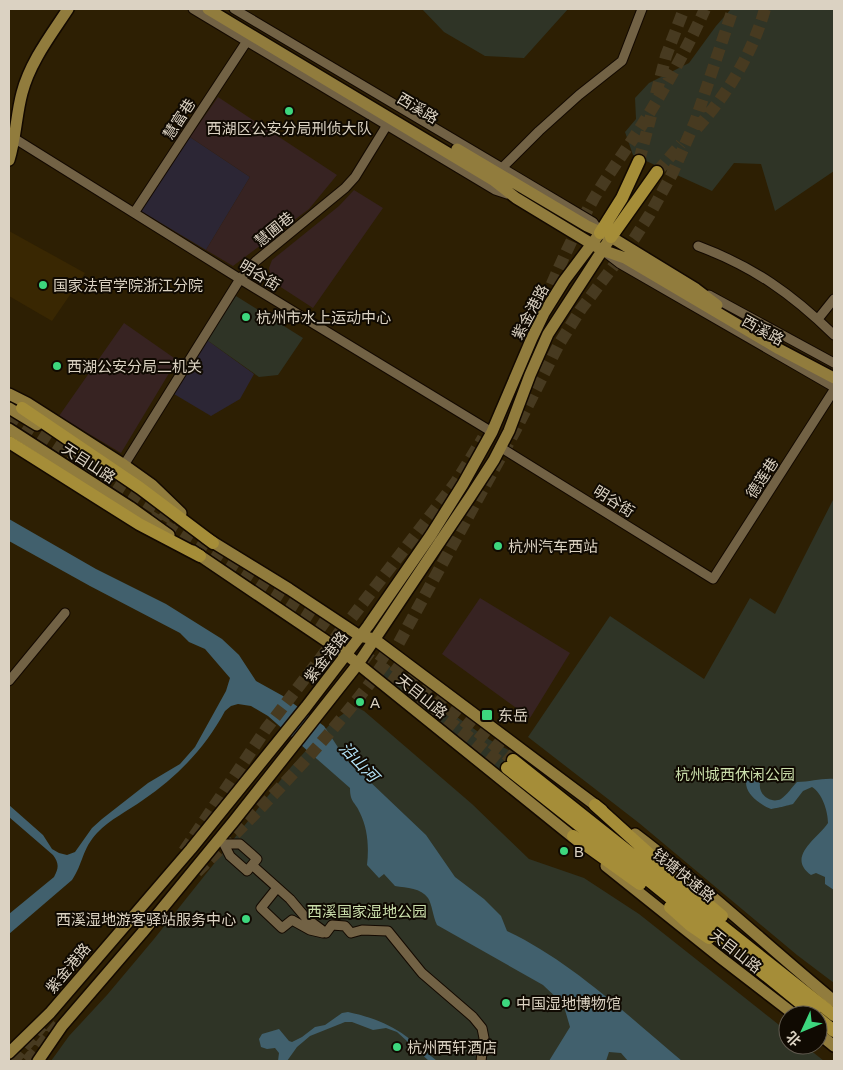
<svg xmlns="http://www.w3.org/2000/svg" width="843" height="1070" font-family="Arial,'Noto Sans SC',sans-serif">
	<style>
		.commercial { fill: #2c2635 }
		.industrial { fill: #372322 }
		.built { fill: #392702 }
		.green { fill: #2f3426 }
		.water { fill: #41606d }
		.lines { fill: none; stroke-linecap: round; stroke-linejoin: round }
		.highway-tunnel { stroke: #473a20; stroke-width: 12; stroke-dasharray: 12 6; stroke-linecap: butt }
		.minor-casing { stroke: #130900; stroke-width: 11 }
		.major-casing { stroke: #130900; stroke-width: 14 }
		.highway-casing { stroke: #130900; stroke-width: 15 }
		.minor { stroke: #726245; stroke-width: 9 }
		.major { stroke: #917c3d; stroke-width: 11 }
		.highway { stroke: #a58d38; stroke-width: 12 }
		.poi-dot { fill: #3dd77e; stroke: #100a02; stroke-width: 2 }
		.labels { text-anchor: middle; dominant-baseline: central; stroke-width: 4; stroke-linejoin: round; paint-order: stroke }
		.street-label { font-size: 15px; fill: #dbd2c2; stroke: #100a02 }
		.poi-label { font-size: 15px; fill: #dbd2c2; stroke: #100a02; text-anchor: start }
		.park-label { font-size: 15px; fill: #cadeab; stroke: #100a02 }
		.water-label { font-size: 16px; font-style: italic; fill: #b5e5fa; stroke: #100a02 }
	</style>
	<rect width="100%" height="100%" fill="#2d1f03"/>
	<!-- commercial -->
	<path class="commercial" d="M190,137L250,177L206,250L141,211Z
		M207,340L254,374L240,399L211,416L174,394Z"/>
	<!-- industrial -->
	<path class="industrial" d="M218,97L337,175L309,209L233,266L206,250L250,177L190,137Z
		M354,190L383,208L313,308L276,284L271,277L269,268L272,260L339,206Z
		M124,323L177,360L121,453L59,416Z
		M480,598L570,653L530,718L442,654Z"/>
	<!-- built -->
	<path class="built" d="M9,231L85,273L52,321L9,296Z"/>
	<!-- green -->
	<path class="green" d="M422,9H568L524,58L485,56L444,32Z
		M731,9H834V171L775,211L761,164L734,163L712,191L633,155L625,132L636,119L635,98L649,83L689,63L716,26Z
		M236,296L303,338L278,375L259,377L207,340Z
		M834,498V983L797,955L639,823L528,737L610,616L704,679L750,598L775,614Z
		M383,661L454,715L490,740L516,754L502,773L380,675L377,670V667Z
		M356,707L364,711L472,804L529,859L584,878L639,914L788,1032V1045H804L824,1061H51L69,1036L107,995L154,939L291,767L333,721L346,712Z"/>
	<!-- water -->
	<path class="water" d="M9,519L96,569L166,604L222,639L239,655L256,681L283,696L324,726L345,758L426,835L455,877L484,899L501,916L507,931C571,961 628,1016 682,1061H628L621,1053L609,1052L606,1061H549L570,1027L565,1010L561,1002L543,985L437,925C433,917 432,904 428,898C421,888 407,888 395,886L384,874L379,878L367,865C369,848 368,829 360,813C355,801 350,803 350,788L268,716L251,706L238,704L231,706L225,711C205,748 178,776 143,800C128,811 110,819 97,833C82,849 83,864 72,880L9,934V914L54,877C59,868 59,863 53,855L9,817V805L43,835L52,849L59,853L67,855L75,852L92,828L102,819L148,783L180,764L195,747L226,691L230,678L205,649L189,642L180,633L90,586L9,541Z
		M754,767H762L766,769C764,773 761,778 760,783C758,795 771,804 781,799C787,795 792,787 797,782C810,782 822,778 834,779V890L825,884V877L816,873L811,875C786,857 817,839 828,823C828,811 822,793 812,787L803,791L793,804C790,805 773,809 771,809C767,808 763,805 760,803C746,794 740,780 754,767Z
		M348,1012C390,1021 405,1034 437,1061H429L397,1032L386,1028L373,1030L352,1022H345L310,1036L297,1047L287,1061H278L279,1053L275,1048L267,1049L261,1047L259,1039L262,1034L279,1029L289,1041L292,1042L302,1037L315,1027L325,1025L342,1013Z"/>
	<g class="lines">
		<!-- highway-tunnel -->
		<path class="highway-tunnel" d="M656,94L666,56L684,9
			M697,128C728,93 752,54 765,9
			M639,161L651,116
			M657,172L681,144
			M538,318C554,277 572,237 594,198C609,173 626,150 642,125C665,88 687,49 705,9
			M9,415L177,522
			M150,516L322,625L395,677L507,768
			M349,633L395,666L513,760
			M184,851L266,729L456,482L483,438
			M197,872C269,801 338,730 396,648L515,431L559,344L581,309L634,239L650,214L672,174L695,122L733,9
			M13,1061L42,1026
			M27,1061L58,1025"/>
		<defs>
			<path id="minor" d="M193,9L495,190L507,194
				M234,9L593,222L600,233
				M9,135L240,279L492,432
				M502,168L539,131L579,95L622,61L642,9
				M134,213L247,41
				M698,246C754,267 792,294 834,335
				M606,253L619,263L834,387
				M709,295L834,363
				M818,319L834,299
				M500,447L713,579L834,390
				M124,465L240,279L256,261L345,188L355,177L387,125
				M9,681L65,613
				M224,844H240L257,859L247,871L230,856Z
				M252,865L290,899L306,918L326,933L332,925L345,926L351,933L362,930L388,931L422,973L473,1017L482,1028L484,1038L481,1061
				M277,888L261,908L282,928L292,920L310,930L323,933"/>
			<path id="major" d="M208,9L493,180L516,198L592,244L602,250L625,258L779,349L834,378
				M457,149L587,226L611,237L696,289L717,305
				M9,160C16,138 16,115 22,93C30,62 51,35 68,9
				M9,394L27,403L124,465L152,485L181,513
				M9,408L37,425
				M9,429L130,507L169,535
				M206,538L289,589L360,636L374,639L602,810
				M193,551L347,655L579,842
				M635,834C704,886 767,946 834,1001
				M606,866L721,958L795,1015
				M818,1033L834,1046
				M9,1053L50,1013L191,849L306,707L368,626L431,535L463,484L492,432L532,338L544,313L564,281L600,233
				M38,1061L62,1026L142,933L234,821L358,664L470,497L494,460L509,431L530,375L548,334L611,237"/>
			<path id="highway" d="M600,233L622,198L639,161
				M611,237L657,172
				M22,408L140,488L213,543
				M9,442L139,524L200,556
				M513,760L834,1015
				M507,768L642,875L815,1015
				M595,805L657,861L722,916
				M573,836L640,884
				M670,907L690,925L709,938
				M818,1018L834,1031"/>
		</defs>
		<!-- minor casing -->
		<use href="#minor" class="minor-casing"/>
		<!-- major casing -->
		<use href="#major" class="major-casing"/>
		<!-- highway casing -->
		<use href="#highway" class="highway-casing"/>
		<!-- minor -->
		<use href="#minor" class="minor"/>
		<!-- major -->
		<use href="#major" class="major"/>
		<!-- highway -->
		<use href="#highway" class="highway"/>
	</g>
	<!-- markers -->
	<g class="poi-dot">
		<circle cx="289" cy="111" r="5"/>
		<circle cx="43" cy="285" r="5"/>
		<circle cx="246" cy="317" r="5"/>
		<circle cx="57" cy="366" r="5"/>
		<circle cx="498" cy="546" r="5"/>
		<circle cx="360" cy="702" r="5"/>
		<rect x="481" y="709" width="12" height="12" rx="2.5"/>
		<circle cx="564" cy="851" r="5"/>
		<circle cx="246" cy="919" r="5"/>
		<circle cx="506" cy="1003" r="5"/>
		<circle cx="397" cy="1047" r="5"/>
	</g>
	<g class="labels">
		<!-- street labels -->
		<g class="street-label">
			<text transform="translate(418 108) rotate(31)">西溪路</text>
			<text transform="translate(179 119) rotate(-57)">慧富巷</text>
			<text transform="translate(274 229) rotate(-39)">慧圃巷</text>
			<text transform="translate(260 275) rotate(31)">明谷街</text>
			<text transform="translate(530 312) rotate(-62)">紫金港路</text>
			<text transform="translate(763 330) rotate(29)">西溪路</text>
			<text transform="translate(89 463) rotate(33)">天目山路</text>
			<text transform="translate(762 478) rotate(-57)">德莲巷</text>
			<text transform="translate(614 501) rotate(32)">明谷街</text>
			<text transform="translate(326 657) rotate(-52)">紫金港路</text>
			<text transform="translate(422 696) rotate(39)">天目山路</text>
			<text transform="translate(684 875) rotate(39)">钱塘快速路</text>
			<text transform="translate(736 951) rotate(38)">天目山路</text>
			<text transform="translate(68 968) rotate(-50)">紫金港路</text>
		</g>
		<!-- poi labels -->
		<g class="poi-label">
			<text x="289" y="128" text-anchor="middle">西湖区公安分局刑侦大队</text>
			<text x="53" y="285">国家法官学院浙江分院</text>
			<text x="256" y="317">杭州市水上运动中心</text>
			<text x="67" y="366">西湖公安分局二机关</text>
			<text x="508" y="546">杭州汽车西站</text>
			<text x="370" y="702">A</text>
			<text x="498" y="715">东岳</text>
			<text x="574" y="851">B</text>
			<text x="236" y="919" text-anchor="end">西溪湿地游客驿站服务中心</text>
			<text x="516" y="1003">中国湿地博物馆</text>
			<text x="407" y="1047">杭州西轩酒店</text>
		</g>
		<!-- park labels -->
		<g class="park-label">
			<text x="735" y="774">杭州城西休闲公园</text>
			<text x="367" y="911">西溪国家湿地公园</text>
		</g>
		<!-- water labels -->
		<g class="water-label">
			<text transform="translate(359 762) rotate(46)">沿山河</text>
		</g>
	</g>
	<!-- border -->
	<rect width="843" height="1070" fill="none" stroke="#dbd2c2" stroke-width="20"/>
	<!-- north arrow -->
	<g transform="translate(803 1030) rotate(226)"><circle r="24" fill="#100a02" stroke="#615a4f"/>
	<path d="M0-4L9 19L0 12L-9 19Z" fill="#3dd77e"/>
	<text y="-8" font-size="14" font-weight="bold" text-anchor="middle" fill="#dbd2c2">北</text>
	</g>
</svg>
